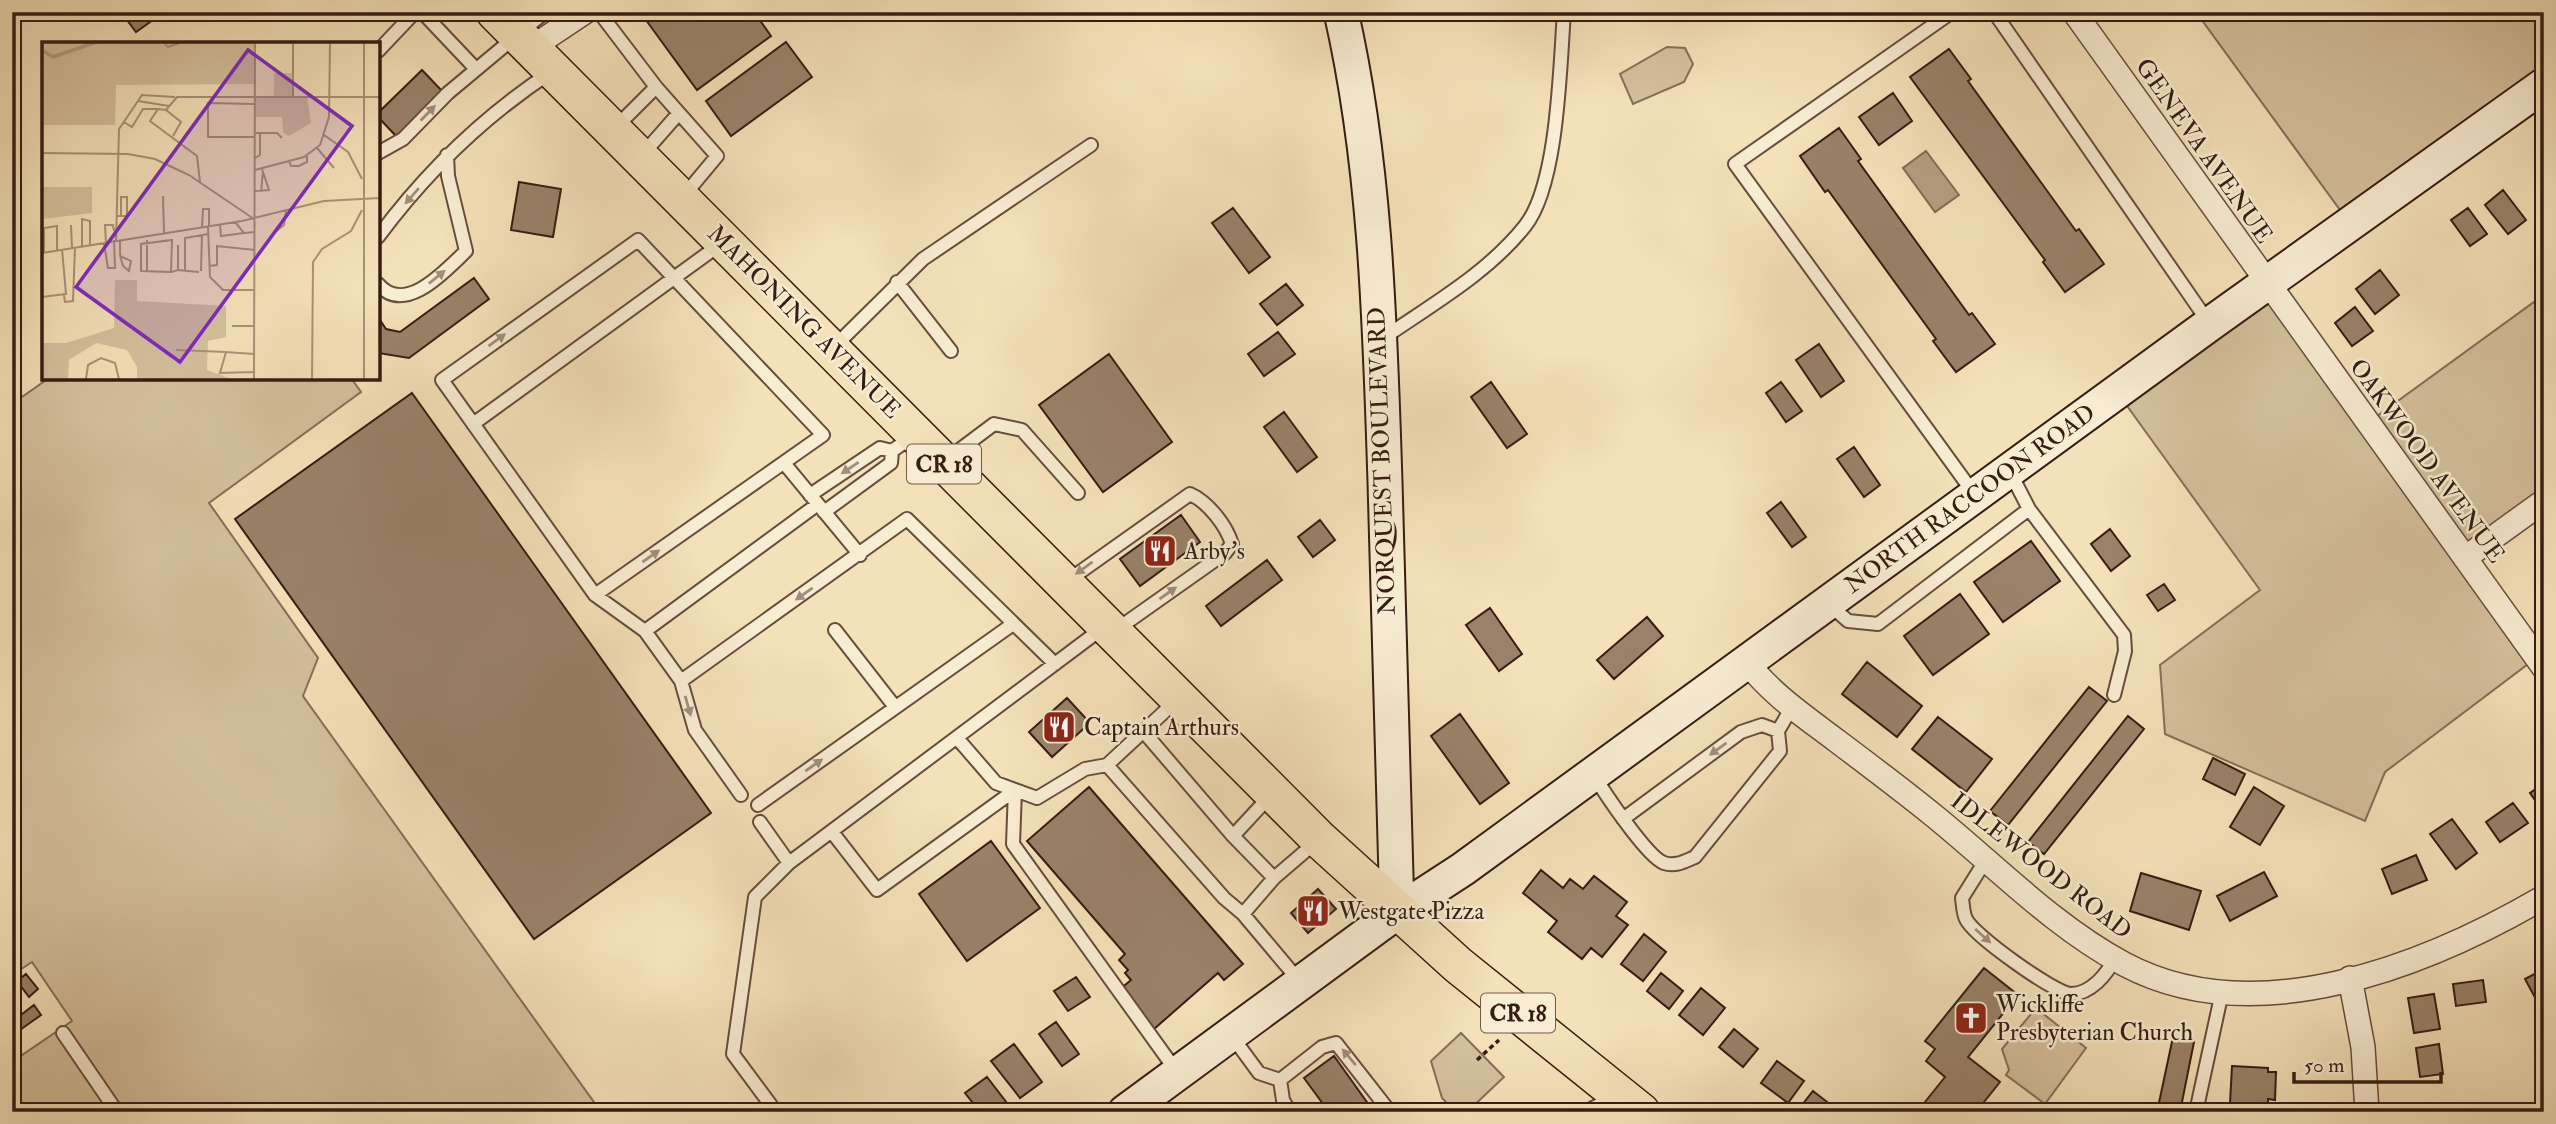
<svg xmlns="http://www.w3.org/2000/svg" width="2556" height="1124" font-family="'IM FELL Double Pica',serif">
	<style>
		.green { fill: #d4c09d; stroke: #856e58; stroke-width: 2 }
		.water { fill: #b39e80; stroke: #816a54; stroke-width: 2 }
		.building { fill: #998269; stroke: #361c12; stroke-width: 2 }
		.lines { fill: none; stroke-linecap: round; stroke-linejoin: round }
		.lane-casing { stroke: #664d3c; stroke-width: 16 }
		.street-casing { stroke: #664d3c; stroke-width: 26 }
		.secondary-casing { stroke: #361c12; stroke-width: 37 }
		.primary-casing { stroke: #361c12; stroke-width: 40 }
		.path { stroke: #361c12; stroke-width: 3.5; stroke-dasharray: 5 3.5; stroke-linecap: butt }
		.lane { stroke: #f8ecd2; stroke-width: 12 }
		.street { stroke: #f8ecd2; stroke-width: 23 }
		.secondary { stroke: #f8ecd2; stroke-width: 33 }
		.primary { stroke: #f4e1b9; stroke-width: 37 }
		.oneway { fill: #a18e7c }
		.labels { text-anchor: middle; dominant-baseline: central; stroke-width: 5; stroke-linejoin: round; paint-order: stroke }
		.shield { fill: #f8ecd2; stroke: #705a4c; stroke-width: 2 }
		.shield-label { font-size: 23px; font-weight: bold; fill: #361c12 }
		.street-label { font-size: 24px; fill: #361c12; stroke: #f8ecd2 }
		.poi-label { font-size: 24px; fill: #361c12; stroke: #f8ecd2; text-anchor: start }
		.inset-river { fill: none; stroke: #b39e80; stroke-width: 3.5 }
		.inset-road { fill: none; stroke: #a89276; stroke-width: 2 }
		.view { fill: #7b2cbf; fill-opacity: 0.15; stroke: #7b2cbf; stroke-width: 3.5 }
		.inset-edge { fill: none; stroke: #361c12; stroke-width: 3.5 }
	</style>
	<rect width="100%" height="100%" fill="#f4e1b9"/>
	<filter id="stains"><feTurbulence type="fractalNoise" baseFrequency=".00286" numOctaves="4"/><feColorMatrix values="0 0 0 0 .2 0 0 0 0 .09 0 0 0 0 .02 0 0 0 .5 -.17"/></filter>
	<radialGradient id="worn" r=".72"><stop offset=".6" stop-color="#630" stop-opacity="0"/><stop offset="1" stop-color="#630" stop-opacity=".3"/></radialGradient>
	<!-- green -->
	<path class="green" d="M2196,12H2544V85L2351,225Z
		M1667,47L1685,48L1693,64L1684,82L1633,104L1620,74Z
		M2267,286L2366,424L2534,302L2544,315V501L2465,558L2536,658L2385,772L2365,821L2165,734L2160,665L2260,590L2117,392Z
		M49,378H351L361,392L209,503L318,658L303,696L601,1112H12V1041L22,1055L72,1021L32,962L12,975V404Z
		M2036,1008L2086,1048L2045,1104L2006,1075L2009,1070L2002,1049Z
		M1461,1033L1504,1077L1467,1112H1455L1442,1098L1431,1061Z"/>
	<!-- water -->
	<path class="water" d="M1926,151L1959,195L1935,212L1903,168Z"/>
	<!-- building -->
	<path class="building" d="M121,12H164L136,32Z
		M648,12H754L771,36L697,90L643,16Z
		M786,42L812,77L731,136L706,101Z
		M1949,49L1971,79L1968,81L2076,231L2079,229L2104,264L2065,292L2043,262L2045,260L1910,77Z
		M422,70L443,92L397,137L378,117V113Z
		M1893,93L1912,121L1879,145L1859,117Z
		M1839,128L1861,159L1858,161L1969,315L1972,313L1995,344L1956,372L1933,341L1936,339L1828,190L1825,192L1800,156Z
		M519,182L561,189L553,237L511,230Z
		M2503,190L2526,220L2508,234L2485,205Z
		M1233,208L1270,257L1249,273L1212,223Z
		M2468,208L2487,234L2470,246L2451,220Z
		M2380,270L2399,295L2375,314L2356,289Z
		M474,278L489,299L409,358L378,353V317L386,329L400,332Z
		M1286,284L1303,305L1277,325L1260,304Z
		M2355,307L2373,331L2352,346L2335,323Z
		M1278,332L1295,354L1264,376L1248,354Z
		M1819,344L1844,381L1821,397L1796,360Z
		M1109,354L1172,442L1103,492L1039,405Z
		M1491,382L1527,434L1507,448L1471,397Z
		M1781,382L1802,411L1786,422L1766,393Z
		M412,393L711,813L534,939L235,519Z
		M1284,412L1317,457L1297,472L1264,427Z
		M1854,447L1880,485L1864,497L1837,459Z
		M1781,502L1806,537L1792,547L1767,513Z
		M1181,515L1200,542L1140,586L1120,559Z
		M1320,520L1335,540L1313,557L1298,537Z
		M2110,529L2130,556L2111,571L2091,544Z
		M2031,541L2060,581L2003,622L1974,582Z
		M1267,560L1282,580L1221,626L1206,606Z
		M2164,584L2175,600L2158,611L2147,595Z
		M1960,594L1989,634L1933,675L1904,636Z
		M1490,608L1522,654L1499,671L1466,625Z
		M1647,617L1663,636L1614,679L1597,660Z
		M1867,662L1922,706L1897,737L1842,694Z
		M2089,687L2107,701L2008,825L1990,811Z
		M1067,698L1090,723L1052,757L1029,732Z
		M1460,714L1509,783L1480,804L1431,736Z
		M2128,716L2144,729L2044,854L2028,842Z
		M1938,717L1992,759L1966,792L1912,749Z
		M2213,758L2245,774L2235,795L2203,779Z
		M2544,783V813L2530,793Z
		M1089,787L1243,964L1224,980L1218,973L1154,1029L1119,990L1131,980L1125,973L1128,970L1119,960L1125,954L1027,841Z
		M2254,787L2284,806L2260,845L2230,827Z
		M2513,803L2528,823L2500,842L2486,822Z
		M2452,819L2477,853L2456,869L2430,834Z
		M991,841L1040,908L967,961L919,894Z
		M2416,855L2427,880L2392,894L2382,869Z
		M1541,870L1563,888L1570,879L1583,889L1594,876L1627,902L1616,916L1628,925L1602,957L1591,948L1582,959L1548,932L1557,921L1523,893Z
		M2264,872L2277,896L2230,921L2217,896Z
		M2141,873L2201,891L2189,930L2130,911Z
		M1318,889L1336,909L1308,933L1291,913Z
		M1644,934L1666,952L1643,981L1621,964Z
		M1984,968L2018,995L1968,1057L2000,1082L1976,1112H1917L1945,1077L1926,1061L1935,1049L1925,1041Z
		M2544,969V999L2538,1003L2525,979Z
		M1661,973L1683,991L1669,1009L1647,991Z
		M26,974L38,989L29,997L17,981Z
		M1076,977L1090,997L1068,1011L1054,991Z
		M2483,980L2486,1002L2456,1006L2453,984Z
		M1701,988L1725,1008L1703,1035L1679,1015Z
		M2434,994L2440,1029L2414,1033L2408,998Z
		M34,1005L41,1015L20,1030L13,1021Z
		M1056,1022L1079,1054L1062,1066L1039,1034Z
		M1734,1029L1758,1049L1743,1067L1719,1047Z
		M2173,1037L2194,1042L2180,1112H2157Z
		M1014,1044L1042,1082L1020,1098L991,1061Z
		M2439,1044L2443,1074L2420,1077L2416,1048Z
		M1334,1056L1374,1112H1329L1304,1078Z
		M1777,1061L1804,1081L1788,1103L1761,1083Z
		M2232,1066L2268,1068V1072H2276L2275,1100L2268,1099V1105L2230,1103Z
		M987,1077L1010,1107L1005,1112H980L965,1093Z
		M1813,1091L1840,1112L1798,1110Z
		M2265,1108V1112H2230V1109Z"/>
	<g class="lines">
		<defs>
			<path id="lane" d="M422,12L475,68
				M599,12L656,87L616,127
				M1952,12L1735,164L1975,495
				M1994,12L2209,323
				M378,51L415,12
				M656,87L717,156L682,198
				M378,153L403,139L448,93L545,12
				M642,155L679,113
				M378,237C427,171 483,117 551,72
				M897,282L951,351
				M378,284C405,316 445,271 466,251L448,176L447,155
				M1382,339C1431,305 1488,273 1525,226C1558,185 1560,66 1564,12
				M834,347L923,259L1091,145
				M473,424L722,243
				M946,460L994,424L1022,430L1078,493
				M784,463L860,555
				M810,495L880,448L892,451L913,436
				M2029,509L2124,635L2125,651L2114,695
				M824,512L891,463L892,451
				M1066,582L1190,494C1208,502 1226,525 1232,544L1225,553L1116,630
				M595,595L823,435L638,240L442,380L595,595L645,631L681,681L695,730L741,795
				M1830,605L1848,621L1878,624L2029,509L2010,472
				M835,630L895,707
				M645,631L818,504
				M681,681L907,519L1055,664
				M1177,700L1107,765L1224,898L1243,914
				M1144,732L1233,836
				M957,738L996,783L1037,798L1085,769L1107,765
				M1593,774C1604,792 1647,857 1664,863C1676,867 1685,861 1695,857L1780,751L1778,731L1792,707
				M1015,790L1013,844L1177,1072
				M1270,796L1233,836L1274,878L1243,914L1301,983
				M758,805L1013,624
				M1623,819L1741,732L1762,725L1778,731
				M760,822L789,863
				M832,832L877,890L1015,790
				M1987,858L1962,898C1963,905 1963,913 1966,919C1973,935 2054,993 2071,994C2091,994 2107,974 2115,958
				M1274,878L1316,842
				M63,1033L117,1112
				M1231,1035L1259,1073L1280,1080
				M776,1112L733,1054L755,897L789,863L1104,627
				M1290,1112L1283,1100L1280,1080L1322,1047L1336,1043L1390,1112
				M1585,1112L1616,1096
				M2196,1112L2222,992"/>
			<path id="street" d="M2074,12L2544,668
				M531,48L585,12
				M2465,558L2544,501
				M1746,661C1771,694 1804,716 1837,741C1869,765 1901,789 1933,815C1995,865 2053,926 2124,964C2255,1034 2426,966 2544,897
				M2350,978L2363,1047L2367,1112"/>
			<path id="secondary" d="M1341,12C1376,165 1380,326 1385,482C1389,625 1393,769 1397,912
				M1125,1112L1397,912L1463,869L2210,324L2544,85"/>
			<path id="primary" d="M495,12L1319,839L1458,965L1641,1112"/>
		</defs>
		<!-- lane casing -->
		<use href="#lane" class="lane-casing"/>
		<!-- street casing -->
		<use href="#street" class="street-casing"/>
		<!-- secondary casing -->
		<use href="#secondary" class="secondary-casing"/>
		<!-- primary casing -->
		<use href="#primary" class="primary-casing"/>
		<!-- path -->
		<path class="path" d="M1477,1060L1499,1040"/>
		<!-- lane -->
		<use href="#lane" class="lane"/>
		<!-- street -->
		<use href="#street" class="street"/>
		<!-- secondary -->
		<use href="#secondary" class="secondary"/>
		<!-- primary -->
		<use href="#primary" class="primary"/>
	</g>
	<!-- one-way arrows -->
	<defs><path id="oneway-solid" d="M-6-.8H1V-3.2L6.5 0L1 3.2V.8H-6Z" transform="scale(1.75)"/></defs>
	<g class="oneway">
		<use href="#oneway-solid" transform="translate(428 113) rotate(-46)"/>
		<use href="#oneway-solid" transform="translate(412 196) rotate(131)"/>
		<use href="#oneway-solid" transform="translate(437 277) rotate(-39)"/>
		<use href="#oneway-solid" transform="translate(497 340) rotate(-36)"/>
		<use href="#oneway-solid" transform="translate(850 468) rotate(146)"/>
		<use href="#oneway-solid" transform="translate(651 556) rotate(-35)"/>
		<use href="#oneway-solid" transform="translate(1084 568) rotate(144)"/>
		<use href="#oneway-solid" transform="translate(1168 593) rotate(-35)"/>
		<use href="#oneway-solid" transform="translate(804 594) rotate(145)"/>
		<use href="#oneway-solid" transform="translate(688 706) rotate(74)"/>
		<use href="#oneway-solid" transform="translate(1718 749) rotate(144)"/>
		<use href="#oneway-solid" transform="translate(814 765) rotate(-35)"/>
		<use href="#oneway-solid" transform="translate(1983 936) rotate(42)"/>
		<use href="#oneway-solid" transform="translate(1349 1057) rotate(-130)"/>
	</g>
	<!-- icons -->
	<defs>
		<symbol id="restaurant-square" viewBox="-11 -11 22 22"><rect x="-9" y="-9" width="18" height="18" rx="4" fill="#8f2418" stroke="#f8ecd2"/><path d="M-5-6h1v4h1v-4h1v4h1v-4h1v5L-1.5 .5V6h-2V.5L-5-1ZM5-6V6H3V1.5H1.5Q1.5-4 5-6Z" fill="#fff"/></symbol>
		<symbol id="church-square" viewBox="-11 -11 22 22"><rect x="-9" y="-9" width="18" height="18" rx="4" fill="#8f2418" stroke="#f8ecd2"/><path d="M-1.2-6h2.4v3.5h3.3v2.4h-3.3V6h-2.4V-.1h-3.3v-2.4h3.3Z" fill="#fff"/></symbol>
	</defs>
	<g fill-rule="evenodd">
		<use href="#restaurant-square" x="1141" y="532" width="38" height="38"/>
		<use href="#restaurant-square" x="1040" y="708" width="38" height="38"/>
		<use href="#restaurant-square" x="1294" y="892" width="38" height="38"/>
		<use href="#church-square" x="1952" y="999" width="38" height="38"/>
	</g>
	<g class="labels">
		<!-- shield labels -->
		<g class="shield">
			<rect x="907" y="444.5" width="74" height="39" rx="5"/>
			<rect x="1481" y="993.5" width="74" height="39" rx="5"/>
		</g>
		<g class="shield-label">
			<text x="944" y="464">CR 18</text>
			<text x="1518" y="1013">CR 18</text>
		</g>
		<!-- street labels -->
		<g class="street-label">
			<text transform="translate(2204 151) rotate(55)">GENEVA AVENUE</text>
			<text transform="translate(804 322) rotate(45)">MAHONING AVENUE</text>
			<text transform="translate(1382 461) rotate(-92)">NORQUEST BOULEVARD</text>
			<text transform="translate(2427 461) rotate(54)">OAKWOOD AVENUE</text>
			<text transform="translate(1970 499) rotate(-36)">NORTH RACCOON ROAD</text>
			<text transform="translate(2041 866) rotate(38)">IDLEWOOD ROAD</text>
		</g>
		<!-- poi labels -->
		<g class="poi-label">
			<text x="1184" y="551">Arby's</text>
			<text x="1084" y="727">Captain Arthurs</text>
			<text x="1338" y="911">Westgate Pizza</text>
			<text x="1996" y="1004">Wickliffe<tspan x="1996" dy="28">Presbyterian Church</tspan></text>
		</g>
	</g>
	<!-- overview -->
	<g transform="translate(42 42)">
		<rect width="338" height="338" fill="#f4e1b9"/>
		<path d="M0,0H213V42L74,43L73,83H0ZM232,31H251V54H265L269,81L247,94L241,90L240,75H213V54H232ZM0,145H50V171L0,177ZM73,238H95V259L184,264V295L166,299L165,328L190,337H95V325L85,308L54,301L27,318L26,337H0V301H24L72,286Z" fill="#d4c09d"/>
		<path class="inset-river" d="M0,8L11,15L54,0"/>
		<path class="inset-road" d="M121,0L126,5L140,0M251,54V0M96,59L127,64M213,62L166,61V95H213M116,67L124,68L135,55H338M124,68L139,80L131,94M82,80L90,85L101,67H116L108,79L155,114L158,140M218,91H235L240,96M282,93L306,110L320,137M275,106L292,126M0,111L86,112L113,117L147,133L212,177M213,116L218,113V91H213M247,119L249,124H257L265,120V114M213,128L262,115L278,103L287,75L288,0M213,149L227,148L220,127M219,150L221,129M121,154L122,191M75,174H85V155H79V174M193,180L202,191L213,190M29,183L30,206M178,183L179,194L202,191M166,185L168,235L181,248H212M160,186L161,167H167V184M232,191L242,183L244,169M78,198V212L79,217L81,224L87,229L89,219L78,214M105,198V230M74,199L77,87L100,53L133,55M62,201L66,226H73L72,198M64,201L63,183H71L72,189M136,203V228M40,204V177L48,179V203M2,210V186L15,184V208M0,211L200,179L282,159L338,156M167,224L175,223V204L213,208M143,228V196L166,192M159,229L160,193M129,230L130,198L99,202V229L129,230L136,228L157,230M22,253L23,260L31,259L33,205M0,255L24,252L20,207M190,284H212M134,308L184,310M212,330L178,331L184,310L212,312M44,337L46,323L59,316L73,321L77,337M212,337L213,0M270,337L271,220L280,207L309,189L320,168M322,337V0"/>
		<path class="view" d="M206,8L310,84L138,320L34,245Z"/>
		<rect width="338" height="338" class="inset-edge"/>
	</g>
	<!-- margin -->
	<rect width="2556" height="1124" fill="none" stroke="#f4e1b9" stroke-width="42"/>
	<rect x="14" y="14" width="2528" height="1096" fill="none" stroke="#361c12" stroke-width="3.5"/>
	<rect x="21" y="21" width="2514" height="1082" fill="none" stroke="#361c12" stroke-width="2"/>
	<!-- scale -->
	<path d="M2294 1072v10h147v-10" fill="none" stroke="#361c12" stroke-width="3.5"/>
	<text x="2304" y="1072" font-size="21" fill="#361c12" stroke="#f8ecd2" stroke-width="5" paint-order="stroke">50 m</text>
	<rect width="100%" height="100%" filter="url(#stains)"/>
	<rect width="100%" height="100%" fill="url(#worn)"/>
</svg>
